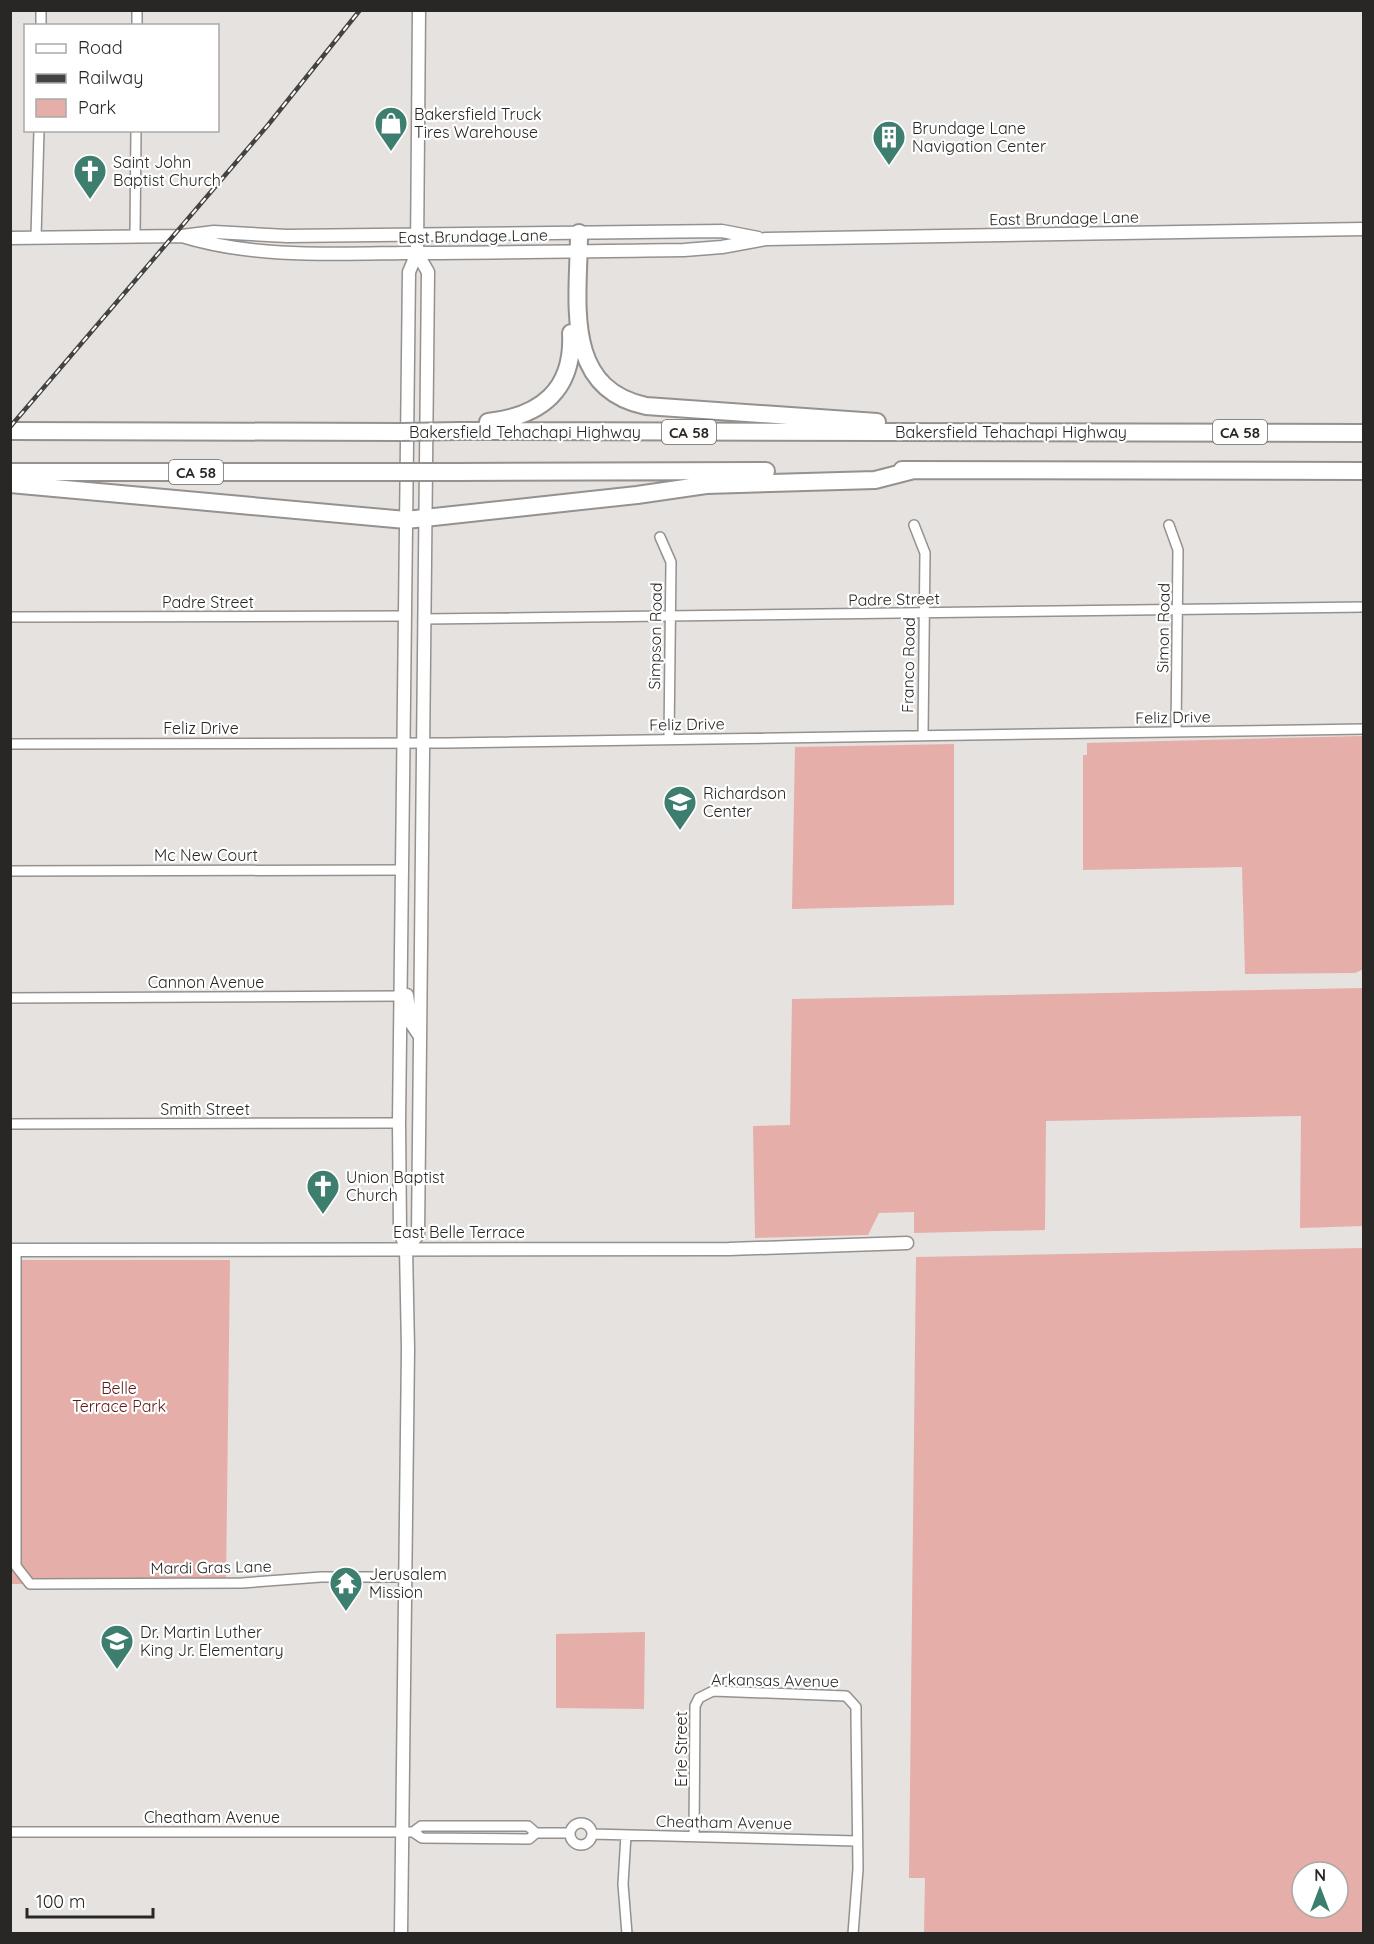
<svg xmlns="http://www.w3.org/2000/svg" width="1374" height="1944" font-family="Quicksand,sans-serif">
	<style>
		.green { fill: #e6aea8; fill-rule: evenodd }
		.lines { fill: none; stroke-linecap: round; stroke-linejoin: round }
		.street-casing { stroke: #95918e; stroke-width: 12 }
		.secondary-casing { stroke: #95918e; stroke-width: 15 }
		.highway-casing { stroke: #95918e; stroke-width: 20 }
		.street { stroke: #fff; stroke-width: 9 }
		.secondary { stroke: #fff; stroke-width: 12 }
		.highway { stroke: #fff; stroke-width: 16 }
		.rail-casing { stroke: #454341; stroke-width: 4.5 }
		.rail { stroke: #fff; stroke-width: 2; stroke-dasharray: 7; stroke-linecap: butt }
		.highway-bridge-casing { stroke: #95918e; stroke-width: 20; stroke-linecap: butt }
		.highway-bridge { stroke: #fff; stroke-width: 16 }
		.labels { text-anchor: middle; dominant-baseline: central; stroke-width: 4.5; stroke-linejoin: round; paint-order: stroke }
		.shield { fill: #fff; stroke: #686866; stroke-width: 1.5 }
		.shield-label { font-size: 15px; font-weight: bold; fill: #282725 }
		.poi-label { font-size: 16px; fill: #282725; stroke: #fff; text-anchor: start }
		.street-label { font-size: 16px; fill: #282725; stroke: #fff }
		.park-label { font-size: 16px; fill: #5e1b1a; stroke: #fff }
	</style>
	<rect width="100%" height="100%" fill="#e6e2df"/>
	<!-- green -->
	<path class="green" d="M1363,736L1364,969L1355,973L1245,974L1242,867L1083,870V755H1087V743Z
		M954,744V905L792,909L795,747Z
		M1363,988V1226L1300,1228L1301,1116L1046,1121L1045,1230L914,1233V1212L879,1213L868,1235L755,1238L753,1126L790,1125L792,999Z
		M1363,1248V1933H924L925,1878H909L916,1257ZM1302,1872H1338V1908H1302Z
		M12,1260H230L226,1584H11Z
		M645,1632L644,1709L556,1708V1634Z"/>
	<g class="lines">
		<defs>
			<path id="street" d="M41,26V10
				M137,26V10
				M135,236L136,130
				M36,237L39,130
				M914,525L925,553L923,735
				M1169,525L1178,550L1176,732
				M660,537L671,562L669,739
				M10,617L406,616
				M424,619L1364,607
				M10,744L448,743L1364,729
				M10,871L402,870
				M10,998L401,996
				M10,1124L399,1123
				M16,1250V1566L30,1584L242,1583L321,1577H406
				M570 1834a11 11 0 1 1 22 0a11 11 0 1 1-22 0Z
				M10,1832H413L421,1826H528L536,1833
				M413,1832L422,1838L529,1839L536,1833H570
				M592,1834L856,1841
				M626,1835L623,1884L627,1934
				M694,1836L695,1706L699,1698L713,1691L846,1696L856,1707V1716L858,1869L853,1934"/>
			<path id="secondary" d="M182,236C253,258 330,254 404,253C498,253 591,251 684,250L722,247L766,239L1364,229
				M10,238L182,236L214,232L287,236L722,231L758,238
				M407,995L411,1023L419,1035
				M406,1248L418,1235L428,272L417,253
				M10,1250L729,1249L907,1243
				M401,1934L408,1349L406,1248L400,1232L399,1123L409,272L417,253L419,10"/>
			<path id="highway" d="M579,233C579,299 561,388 646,406L877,422
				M488,422C541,416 574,390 571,333
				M10,431L401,432
				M460,431L1364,433
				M902,470L1364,471
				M10,472H381
				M456,472L766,471
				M10,484L406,520L637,495L706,485L875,480L914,470"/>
		</defs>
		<!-- street casing -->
		<use href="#street" class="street-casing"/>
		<!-- secondary casing -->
		<use href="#secondary" class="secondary-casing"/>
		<!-- highway casing -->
		<use href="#highway" class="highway-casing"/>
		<!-- street -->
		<use href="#street" class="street"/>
		<!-- secondary -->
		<use href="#secondary" class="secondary"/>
		<!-- highway -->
		<use href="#highway" class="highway"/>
		<defs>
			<path id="rail" d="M10,427L268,125L360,10"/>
		</defs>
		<!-- rail casing -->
		<use href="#rail" class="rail-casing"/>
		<!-- rail -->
		<use href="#rail" class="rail"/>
		<defs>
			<path id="highway-bridge" d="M401,432L460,431
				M381,472H456"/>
		</defs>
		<!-- highway-bridge casing -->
		<use href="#highway-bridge" class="highway-bridge-casing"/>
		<!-- highway-bridge -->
		<use href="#highway-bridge" class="highway-bridge"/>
	</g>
	<!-- icons -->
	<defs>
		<symbol id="shop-pin" viewBox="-11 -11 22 30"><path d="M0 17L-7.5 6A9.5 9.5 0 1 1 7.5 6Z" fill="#3d7e6e" stroke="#fff"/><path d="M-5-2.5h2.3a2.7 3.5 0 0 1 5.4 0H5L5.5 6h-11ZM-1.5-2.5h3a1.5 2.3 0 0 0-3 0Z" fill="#fff"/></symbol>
		<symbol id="building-pin" viewBox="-11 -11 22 30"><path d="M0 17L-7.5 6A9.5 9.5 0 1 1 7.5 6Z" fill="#3d7e6e" stroke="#fff"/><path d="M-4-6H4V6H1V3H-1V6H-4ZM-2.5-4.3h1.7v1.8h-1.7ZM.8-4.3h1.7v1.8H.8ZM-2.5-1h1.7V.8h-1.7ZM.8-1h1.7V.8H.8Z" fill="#fff"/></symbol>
		<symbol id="church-pin" viewBox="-11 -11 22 30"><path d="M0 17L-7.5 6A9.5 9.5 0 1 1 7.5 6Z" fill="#3d7e6e" stroke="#fff"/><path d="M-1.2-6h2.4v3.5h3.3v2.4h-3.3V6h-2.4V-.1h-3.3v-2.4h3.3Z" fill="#fff"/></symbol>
		<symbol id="school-pin" viewBox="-11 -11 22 30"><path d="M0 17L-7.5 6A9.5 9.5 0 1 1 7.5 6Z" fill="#3d7e6e" stroke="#fff"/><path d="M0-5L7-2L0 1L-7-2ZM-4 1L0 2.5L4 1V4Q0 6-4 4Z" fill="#fff"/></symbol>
		<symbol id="temple-pin" viewBox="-11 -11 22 30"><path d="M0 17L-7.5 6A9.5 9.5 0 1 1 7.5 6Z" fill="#3d7e6e" stroke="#fff"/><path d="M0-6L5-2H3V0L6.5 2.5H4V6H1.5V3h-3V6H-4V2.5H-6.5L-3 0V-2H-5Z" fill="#fff"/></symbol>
	</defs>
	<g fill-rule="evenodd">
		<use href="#shop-pin" x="372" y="104" width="38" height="52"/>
		<use href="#building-pin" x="870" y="118" width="38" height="52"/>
		<use href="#church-pin" x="71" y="152" width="38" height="52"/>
		<use href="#school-pin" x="661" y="783" width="38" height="52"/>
		<use href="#church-pin" x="304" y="1167" width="38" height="52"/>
		<use href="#temple-pin" x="327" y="1564" width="38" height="52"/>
		<use href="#school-pin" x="98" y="1622" width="38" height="52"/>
	</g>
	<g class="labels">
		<!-- shield labels -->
		<g class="shield">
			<rect x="662" y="420" width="54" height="24" rx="4.5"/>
			<rect x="1213" y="420" width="54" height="24" rx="4.5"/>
			<rect x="169" y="460" width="54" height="24" rx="4.5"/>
		</g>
		<g class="shield-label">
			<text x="689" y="432">CA 58</text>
			<text x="1240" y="432">CA 58</text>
			<text x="196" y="472">CA 58</text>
		</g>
		<!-- poi labels -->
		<g class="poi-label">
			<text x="414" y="114">Bakersfield Truck<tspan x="414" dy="18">Tires Warehouse</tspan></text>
			<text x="912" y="128">Brundage Lane<tspan x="912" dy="18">Navigation Center</tspan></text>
			<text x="113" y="162">Saint John<tspan x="113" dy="18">Baptist Church</tspan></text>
			<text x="703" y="793">Richardson<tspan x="703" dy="18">Center</tspan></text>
			<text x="346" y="1177">Union Baptist<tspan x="346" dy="18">Church</tspan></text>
			<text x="369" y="1574">Jerusalem<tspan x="369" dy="18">Mission</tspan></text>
			<text x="140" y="1632">Dr. Martin Luther<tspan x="140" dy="18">King Jr. Elementary</tspan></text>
		</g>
		<!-- street labels -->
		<g class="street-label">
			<text transform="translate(1064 218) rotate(-1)">East Brundage Lane</text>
			<text transform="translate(473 236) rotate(-1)">East Brundage Lane</text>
			<text x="525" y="432">Bakersfield Tehachapi Highway</text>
			<text x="1011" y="432">Bakersfield Tehachapi Highway</text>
			<text transform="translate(894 599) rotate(-1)">Padre Street</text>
			<text x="208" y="602">Padre Street</text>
			<text transform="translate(1163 628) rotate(-89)">Simon Road</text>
			<text transform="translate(655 636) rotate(-89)">Simpson Road</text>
			<text transform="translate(908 665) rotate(-89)">Franco Road</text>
			<text transform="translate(1173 717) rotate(-1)">Feliz Drive</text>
			<text transform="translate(687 724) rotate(-1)">Feliz Drive</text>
			<text x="201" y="728">Feliz Drive</text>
			<text x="206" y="855">Mc New Court</text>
			<text x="206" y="982">Cannon Avenue</text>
			<text x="205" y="1109">Smith Street</text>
			<text x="459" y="1232">East Belle Terrace</text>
			<text transform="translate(211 1567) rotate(-1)">Mardi Gras Lane</text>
			<text transform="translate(775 1680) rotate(1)">Arkansas Avenue</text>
			<text transform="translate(681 1749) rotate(-90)">Erie Street</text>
			<text x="212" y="1817">Cheatham Avenue</text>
			<text transform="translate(724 1822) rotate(1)">Cheatham Avenue</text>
		</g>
		<!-- park labels -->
		<g class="park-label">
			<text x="119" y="1388">Belle<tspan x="119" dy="18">Terrace Park</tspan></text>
		</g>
	</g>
	<!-- border -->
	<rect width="1374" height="1944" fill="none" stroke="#282725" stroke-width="24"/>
	<!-- legend -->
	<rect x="24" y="24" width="195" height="108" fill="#ffffff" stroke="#a9a9a8" stroke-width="1.5"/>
	<rect x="36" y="44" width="30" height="9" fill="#ffffff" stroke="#a9a9a8" stroke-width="1.5"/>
	<text x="78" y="54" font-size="18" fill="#282725">Road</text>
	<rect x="36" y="74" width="30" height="9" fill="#454341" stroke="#a9a9a8" stroke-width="1.5"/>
	<text x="78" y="84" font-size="18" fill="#282725">Railway</text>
	<rect x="36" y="99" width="30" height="18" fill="#e6aea8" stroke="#a9a9a8" stroke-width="1.5"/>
	<text x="78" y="114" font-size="18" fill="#282725">Park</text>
	<!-- north arrow -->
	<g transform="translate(1320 1890)"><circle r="28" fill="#ffffff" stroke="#a9a9a8" stroke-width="1.5"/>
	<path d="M0-4.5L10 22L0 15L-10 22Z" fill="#3d7e6e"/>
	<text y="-9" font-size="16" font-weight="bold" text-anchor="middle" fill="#282725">N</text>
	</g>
	<!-- scale -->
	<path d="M27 1908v9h126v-9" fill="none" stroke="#282725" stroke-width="3"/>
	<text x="36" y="1908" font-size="18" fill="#282725" stroke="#ffffff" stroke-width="4.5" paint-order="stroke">100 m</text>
</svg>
